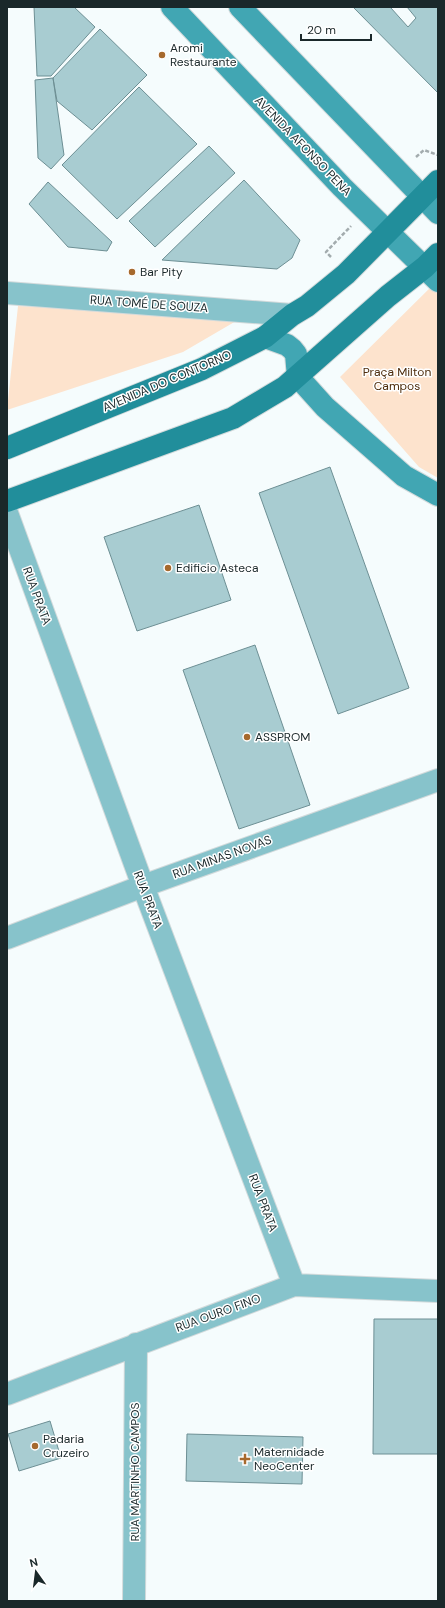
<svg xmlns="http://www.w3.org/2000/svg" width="445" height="1608" font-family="'DM Sans',sans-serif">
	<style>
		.green { fill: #fde3cd }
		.building { fill: #a8ccd1; stroke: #6d8f94 }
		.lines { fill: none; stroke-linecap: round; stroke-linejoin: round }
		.minor-casing { stroke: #d2dadb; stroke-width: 24 }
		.secondary-casing { stroke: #d2dadb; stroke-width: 24 }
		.primary-casing { stroke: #d2dadb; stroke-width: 24 }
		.path { stroke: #a3acae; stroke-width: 2.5; stroke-dasharray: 4 2; stroke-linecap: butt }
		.minor { stroke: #87c3cb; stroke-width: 22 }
		.secondary { stroke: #41a6b3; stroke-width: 22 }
		.primary { stroke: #218e9b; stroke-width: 22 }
		.poi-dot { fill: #a6692d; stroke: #fff; stroke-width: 1.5 }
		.labels { text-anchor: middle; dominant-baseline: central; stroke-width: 3; stroke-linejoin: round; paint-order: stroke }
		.poi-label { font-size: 12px; fill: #1a282a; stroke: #fff; text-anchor: start }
		.street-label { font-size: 12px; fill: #1a282a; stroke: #fff }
		.park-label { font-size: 12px; fill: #4d2c0c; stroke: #fff }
	</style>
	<rect width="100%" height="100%" fill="#f5fcfd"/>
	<!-- green -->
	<path class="green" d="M438,280V478L419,467L340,377Z
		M18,306L243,317L183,352L7,410Z"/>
	<!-- building -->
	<path class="building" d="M34,7H74L95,27L51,76H37Z
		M353,7H392L391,8L408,27L416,18L407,7H438V93Z
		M100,29L147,75L92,130L57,101L53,78Z
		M53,78L64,155L51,169L38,158L35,80Z
		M139,87L197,144L117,219L62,165Z
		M209,146L235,173L155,247L129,221Z
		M244,180L300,240L292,258L277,269L162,260Z
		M48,182L112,242L107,251L68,247L29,204Z
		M330,467L409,688L338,714L259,493Z
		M199,505L231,600L137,631L104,537Z
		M255,645L310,805L239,829L183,670Z
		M374,1319H438V1454H373Z
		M50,1421L61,1458L19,1471L8,1434Z
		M187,1434L303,1437L302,1484L186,1481Z"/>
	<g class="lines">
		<defs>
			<path id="minor" d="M7,293L292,315
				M7,513L143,886L294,1285
				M7,938L143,886L438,780
				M7,1394L294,1285L438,1291
				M134,1601L136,1344"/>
			<path id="secondary" d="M172,7L342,187L438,281
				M240,7L438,213
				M265,337L287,345L292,349L296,354L298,377L325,407L404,476L438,495"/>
			<path id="primary" d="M7,448L202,369L265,337L292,315L307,306L346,274L438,181
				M7,501L233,418L285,387L388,296L425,267L438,254"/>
		</defs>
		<!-- minor casing -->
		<use href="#minor" class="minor-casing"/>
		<!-- secondary casing -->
		<use href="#secondary" class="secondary-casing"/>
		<!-- primary casing -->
		<use href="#primary" class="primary-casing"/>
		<!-- path -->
		<path class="path" d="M416,157L424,150L438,155
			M331,257L326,252L351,226"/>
		<!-- minor -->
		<use href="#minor" class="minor"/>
		<!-- secondary -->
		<use href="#secondary" class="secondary"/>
		<!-- primary -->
		<use href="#primary" class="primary"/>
	</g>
	<!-- markers -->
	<g class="poi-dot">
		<circle cx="162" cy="55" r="4"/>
		<circle cx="132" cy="272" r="4"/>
		<circle cx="168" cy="568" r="4"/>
		<circle cx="247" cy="737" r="4"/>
		<circle cx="35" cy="1446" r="4"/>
		<path d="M243 1453h4v4h4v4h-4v4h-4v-4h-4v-4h4z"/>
	</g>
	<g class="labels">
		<!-- poi labels -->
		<g class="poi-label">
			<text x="170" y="48">Aromi<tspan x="170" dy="14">Restaurante</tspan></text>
			<text x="140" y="272">Bar Pity</text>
			<text x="176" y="568">Edificio Asteca</text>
			<text x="255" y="737">ASSPROM</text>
			<text x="43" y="1439">Padaria<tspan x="43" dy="14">Cruzeiro</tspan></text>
			<text x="254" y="1452">Maternidade<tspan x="254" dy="14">NeoCenter</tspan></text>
		</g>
		<!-- street labels -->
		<g class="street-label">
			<text transform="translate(303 146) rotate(46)">AVENIDA AFONSO PENA</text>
			<text transform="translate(149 304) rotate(4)">RUA TOMÉ DE SOUZA</text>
			<text transform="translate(167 381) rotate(-23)">AVENIDA DO CONTORNO</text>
			<text transform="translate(37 596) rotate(70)">RUA PRATA</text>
			<text transform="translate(222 857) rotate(-20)">RUA MINAS NOVAS</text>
			<text transform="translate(148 900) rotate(69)">RUA PRATA</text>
			<text transform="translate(263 1203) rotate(69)">RUA PRATA</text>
			<text transform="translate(218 1313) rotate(-20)">RUA OURO FINO</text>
			<text transform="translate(135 1472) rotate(-90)">RUA MARTINHO CAMPOS</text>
		</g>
		<!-- park labels -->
		<g class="park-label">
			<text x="397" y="372">Praça Milton<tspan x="397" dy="14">Campos</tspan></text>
		</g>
	</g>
	<!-- border -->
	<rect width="445" height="1608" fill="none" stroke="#1a282a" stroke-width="16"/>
	<!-- north arrow -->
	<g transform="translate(36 1572) rotate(346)" stroke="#ffffff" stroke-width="3" paint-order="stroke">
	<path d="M0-3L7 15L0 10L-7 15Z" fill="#1a282a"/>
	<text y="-6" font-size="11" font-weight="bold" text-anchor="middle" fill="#1a282a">N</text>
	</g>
	<!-- scale -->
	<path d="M301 34v6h70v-6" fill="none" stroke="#1a282a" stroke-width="2"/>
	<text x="307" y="34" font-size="12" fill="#1a282a" stroke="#ffffff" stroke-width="3" paint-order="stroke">20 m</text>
</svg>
